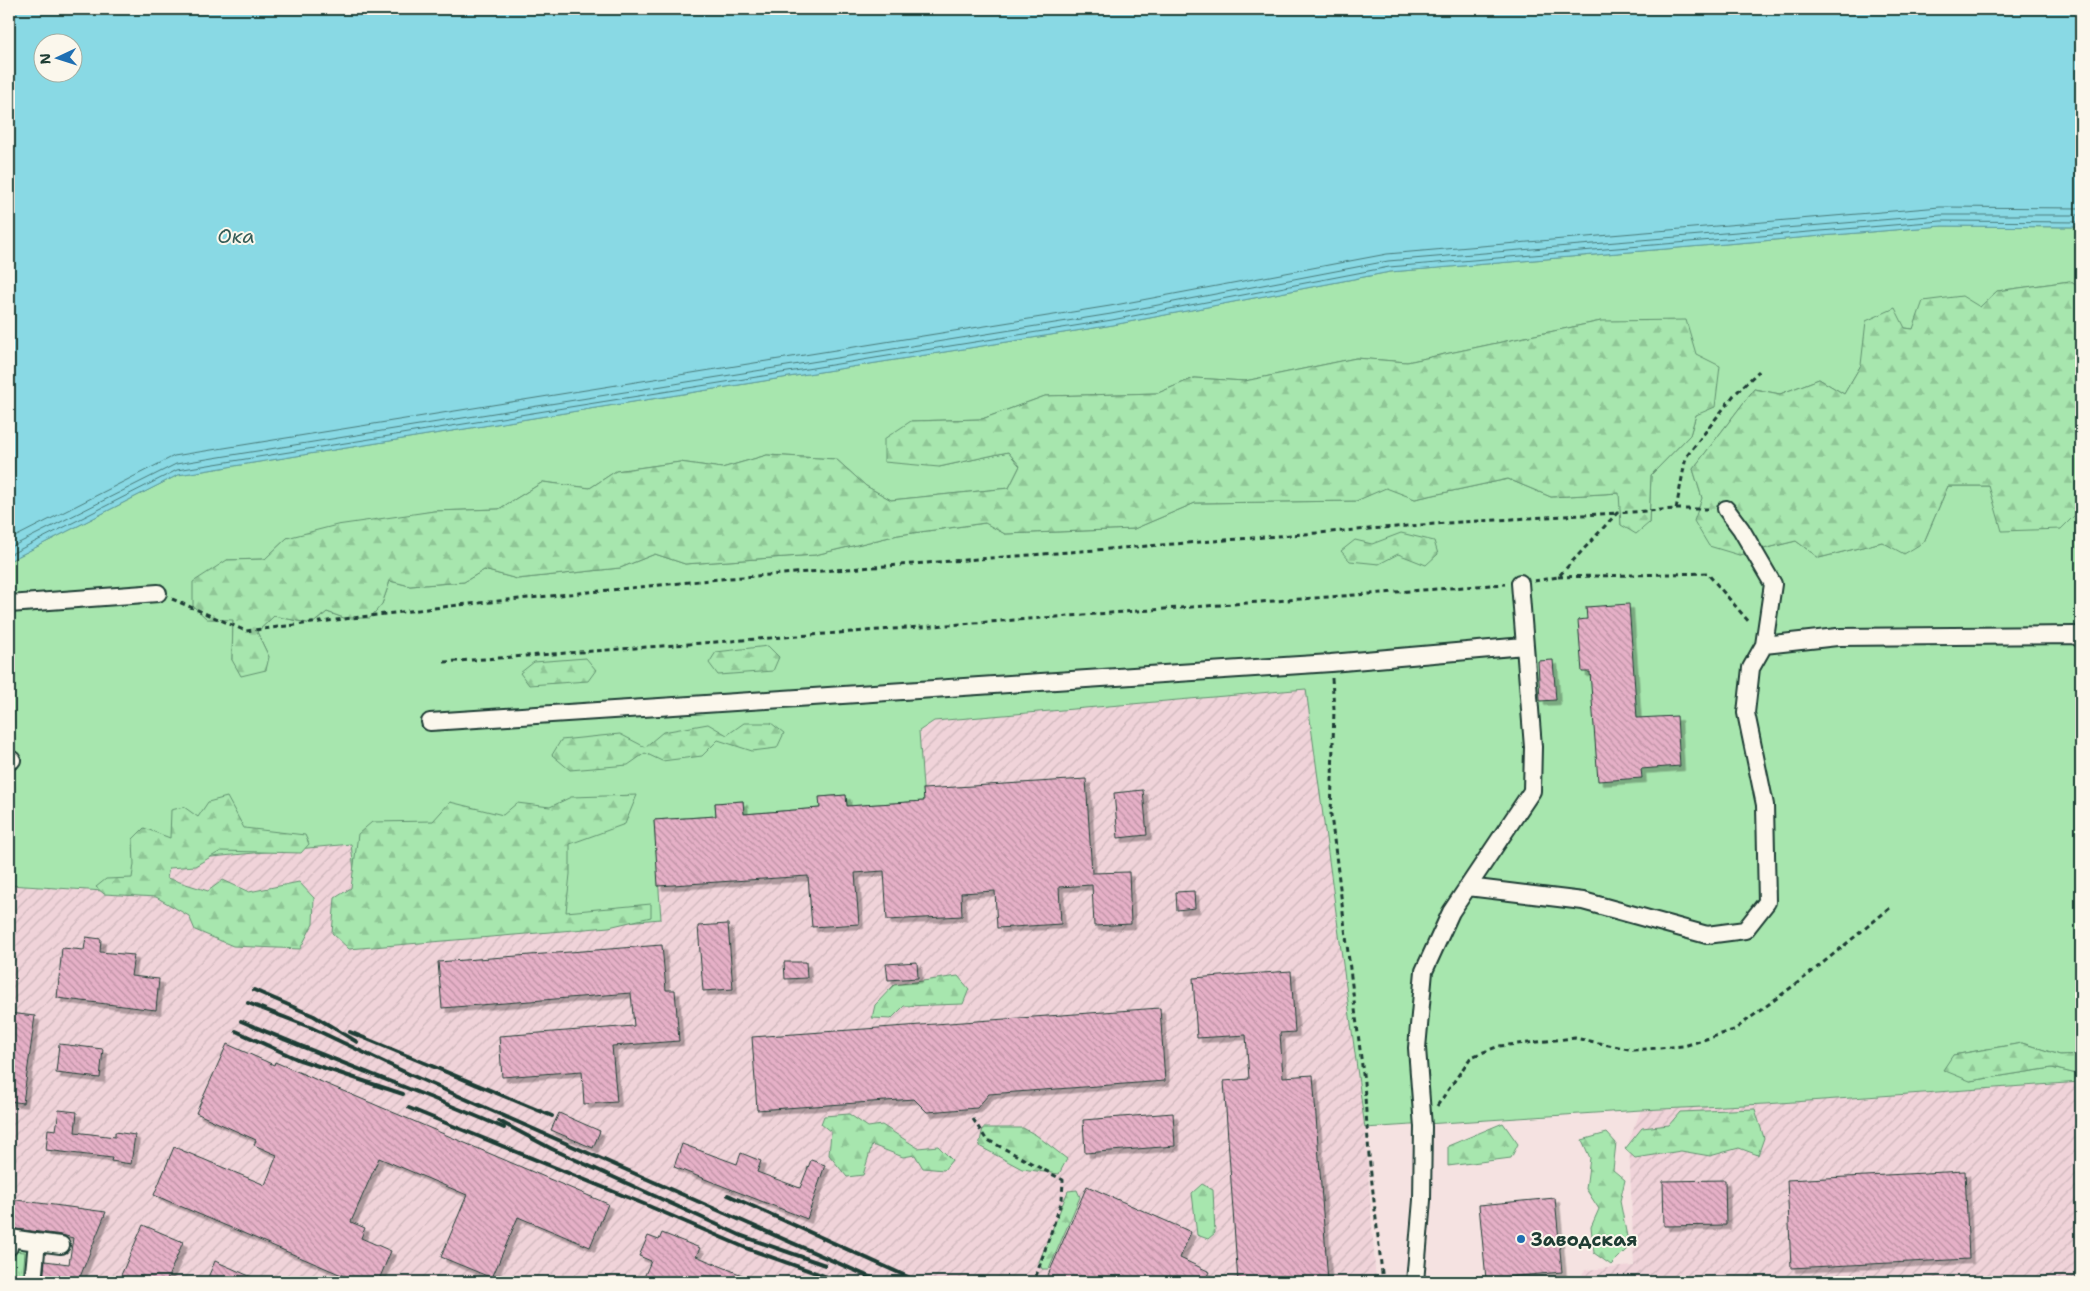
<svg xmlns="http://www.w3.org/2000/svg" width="2090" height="1291" font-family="'Shantell Sans',sans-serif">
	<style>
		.industrial { fill: url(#industrial-furrows) }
		.grass { fill: #a7e6ae; stroke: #639271; fill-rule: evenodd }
		.forest { fill: url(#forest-firs); stroke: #639271 }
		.park { fill: url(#park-tufts); stroke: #639271 }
		.water { fill: #89d9e4; stroke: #5f9b9e; fill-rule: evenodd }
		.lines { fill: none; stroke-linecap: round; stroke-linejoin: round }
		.shore { stroke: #497b7a; stroke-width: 1 }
		.building { fill: url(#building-back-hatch); stroke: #1f3d34; filter: url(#shadow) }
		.minor-casing { stroke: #1f3d34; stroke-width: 20 }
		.path { stroke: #1f3d34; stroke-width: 3; stroke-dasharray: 5 4; stroke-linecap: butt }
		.minor { stroke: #fbf7ec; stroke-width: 16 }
		.rail { stroke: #1f3d34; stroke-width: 4 }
		.poi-dot { fill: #1f6fb2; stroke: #fbf7ec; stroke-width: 2 }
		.labels { text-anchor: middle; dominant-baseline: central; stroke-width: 4; stroke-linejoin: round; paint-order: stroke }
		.poi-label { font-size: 19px; font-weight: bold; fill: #1f3d34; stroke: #fbf7ec; text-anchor: start }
		.water-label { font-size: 20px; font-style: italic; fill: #345c57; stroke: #fbf7ec }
	</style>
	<defs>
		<pattern id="industrial-furrows" width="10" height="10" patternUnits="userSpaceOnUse" patternTransform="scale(1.25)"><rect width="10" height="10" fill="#f0d3d9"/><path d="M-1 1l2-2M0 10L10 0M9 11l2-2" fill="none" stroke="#cdb6bb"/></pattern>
		<pattern id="forest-firs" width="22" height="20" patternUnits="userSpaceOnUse" patternTransform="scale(1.25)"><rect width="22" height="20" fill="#a7e6ae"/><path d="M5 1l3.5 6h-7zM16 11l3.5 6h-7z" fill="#8fc696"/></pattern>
		<pattern id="park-tufts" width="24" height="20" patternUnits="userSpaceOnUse" patternTransform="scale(1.25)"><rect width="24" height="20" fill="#a7e6ae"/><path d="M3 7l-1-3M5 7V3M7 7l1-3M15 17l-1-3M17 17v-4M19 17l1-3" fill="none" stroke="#8fc696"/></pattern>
		<pattern id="building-back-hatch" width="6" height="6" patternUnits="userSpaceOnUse" patternTransform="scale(1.25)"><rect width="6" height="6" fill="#e6b0c7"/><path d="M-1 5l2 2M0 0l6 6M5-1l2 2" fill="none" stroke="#ba90a2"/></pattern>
		<filter id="shadow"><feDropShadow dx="4.5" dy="4.5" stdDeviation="0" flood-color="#0004"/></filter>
	</defs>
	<rect width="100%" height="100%" fill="#f5e2e1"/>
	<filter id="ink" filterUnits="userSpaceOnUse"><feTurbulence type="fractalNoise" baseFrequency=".02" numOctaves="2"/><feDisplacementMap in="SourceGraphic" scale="10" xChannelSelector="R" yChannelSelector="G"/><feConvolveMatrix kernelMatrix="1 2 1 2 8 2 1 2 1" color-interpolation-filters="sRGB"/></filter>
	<g filter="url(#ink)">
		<!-- industrial -->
		<path class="industrial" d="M1307,689L1365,1128L1376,1282H78L106,1212L9,1199V885L151,894L158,862L351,844L362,943L661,919L654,820L716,816L715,803L743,801L744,813L820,808L819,797L846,795L847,806L924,801L919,731L934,721Z
			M2081,1082V1282H1577L1585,1270L1634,1266L1629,1141L1641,1110L1765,1104Z"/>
		<!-- grass -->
		<path class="grass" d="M1942,226L2081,227V289L2070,281L1997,291L1980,307L1913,329L1905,328L1861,365L1844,394L1819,379L1780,394L1754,389L1693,469L1702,498L1739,555L1796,541L1819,558L1882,542H1924L1948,486H1989L2061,529L2078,512L2081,511V1054L2060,1055L2022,1043L1953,1055L1970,1081L2052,1068L2081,1075V1082L1765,1104L1641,1110L1365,1128L1306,689L934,721L919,731L924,801L847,806L846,795L820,797V808L744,814L743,801L715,803L716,816L654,820L661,919L362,944L351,844L158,862L151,894L9,885V561L178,475L1113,325L1390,272ZM1601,321L1696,415L1690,435L1651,475L1649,523L1621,525L1620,493L1551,497L1508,479L1415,499L1386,487L1356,501L1195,503L1134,529L1005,534L986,523L898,535L815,555L685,564L655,554L620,568L517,579L484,570L464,582L410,586L390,581L382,604L344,618L327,612L312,624L274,616L257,632L269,657L232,660L233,620L227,560L265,559L287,538L434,511L499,509L543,482L590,488L616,471L680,462L722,468L767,455L836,459L866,486L891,500L1009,488L1020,466L1008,452L939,467L911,421L982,419L1045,396L1158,393L1194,378L1245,381L1356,358L1407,362Z"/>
		<!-- forest -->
		<path class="forest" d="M2070,281L2081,289V511L2078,512L2061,529L2002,531L1989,486H1948L1924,542L1904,554L1882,542L1819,558L1796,541L1739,555L1709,546L1694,521L1702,498L1693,469L1754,389L1780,394L1819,379L1844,394L1861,365L1866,321L1895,308L1905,328L1913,329L1923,301L1962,296L1980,307L1997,291Z
			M1686,320L1696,354L1720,366L1715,407L1696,415L1690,435L1651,475L1649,523L1636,534L1621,525L1619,493L1551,497L1508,479L1415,499L1386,488L1356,501L1195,503L1134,529L1005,534L985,523L898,535L815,555L685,564L655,554L620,568L517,579L484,570L464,582L410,586L390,581L382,604L370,618H344L327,612L312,624L274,616L257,632L269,657L266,670L241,676L232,660L233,620L207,619L193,606V582L227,560L265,559L287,538L337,525L434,511L499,509L543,482L590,488L616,471L680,462L722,468L767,455L836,459L866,486L891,500L1009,488L1020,466L1008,452L939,467L884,462V439L911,421L982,419L1045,396L1158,393L1194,378L1245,381L1356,358L1407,362L1601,321Z
			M1401,533L1434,541L1438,554L1426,565L1398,554L1379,564L1350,561L1341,551L1355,540L1372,544Z
			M768,646L779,657L773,671L718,675L709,663L716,652Z
			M586,658L596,670L588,681L529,685L520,673L534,662Z
			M744,723H771L784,733L777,748L752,751L718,740L702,756L662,761L645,753L628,765L570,770L552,755L561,740L620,734L645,747L663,732L708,724L727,735Z
			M637,795L625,824L570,844V874L566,912L651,904V917L609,927L349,949L332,933L335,898L351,888L358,834L372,822L433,821L450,802L503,815L517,803L550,807L571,797Z
			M227,797L244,828L305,835L309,844L301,853L221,851L195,866L169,868L167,878L208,891L223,880L249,892L299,882L314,898L313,924L300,949L233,946L195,930L189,916L156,897L104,894L96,887L106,879L132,878L134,864L133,839L144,828L170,838L171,810L184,807L198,817L208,802Z
			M958,976L969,989L963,1004L904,1006L891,1019L872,1018L875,1005L894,985Z
			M2022,1043L2060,1055L2081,1054V1075L2052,1068L1970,1081L1943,1070L1953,1055Z
			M1755,1109L1764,1138L1758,1155L1739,1148L1710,1156L1681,1151L1635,1158L1625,1149L1642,1128L1669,1125L1680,1112Z
			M849,1114L868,1127L882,1125L918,1148L938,1146L952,1160L944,1170L923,1168L915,1155L903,1157L872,1145L863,1175L847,1177L829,1155L831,1132L821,1124L824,1116Z
			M1503,1123L1518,1144L1511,1158L1448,1166V1146Z
			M983,1128H1023L1036,1135L1067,1159L1059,1174L1022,1169L979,1146Z
			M1607,1133L1616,1143L1613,1170L1625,1180L1620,1201L1629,1247L1611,1265L1594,1253L1591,1227L1599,1209L1586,1189L1590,1158L1582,1140Z
			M1202,1184L1213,1190L1215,1233L1208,1239L1197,1235L1192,1193Z
			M1077,1190L1080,1197L1049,1269H1042L1039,1262L1068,1191Z
			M9,1235L25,1239L32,1273L29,1282H9Z"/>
		<!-- park -->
		<path class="park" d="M12,1251L25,1252L23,1277L10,1276Z"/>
		<!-- water -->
		<path class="water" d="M9,9H2081V227L1942,226L1390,272L1113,325L178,475L9,561ZM42,42H72V72H42Z"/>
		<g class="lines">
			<!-- shore -->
			<path class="shore" d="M9,540L174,456L1110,306L1387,254L1940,207L2081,208
				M9,548L176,464L1111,314L1388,261L1941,215H2081
				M9,555L177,470L1112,320L1389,267L1941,221L2081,222"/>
		</g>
		<!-- building -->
		<path class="building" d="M1629,604L1637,718L1677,716L1680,766L1641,769L1642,778L1598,781L1590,672H1582L1578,620L1587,619L1586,607Z
			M1553,660L1556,700L1540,701L1538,661Z
			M1086,779L1092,873L1129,872L1131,924L1094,926L1092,885L1059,887L1061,924L997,928L995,891L961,893L962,916L887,920L884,871L855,873L859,924L812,927L808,876L658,886L654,820L716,816L715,803L743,801L744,814L820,808L819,797L846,795L847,806L924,801L923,789Z
			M1143,790L1147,835L1118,838L1114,793Z
			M1194,891L1195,908L1177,910L1176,892Z
			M728,924L733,989L703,991L698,926Z
			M86,937L101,939L100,952L134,955L131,976L159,979L156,1010L57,998L62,948L84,950Z
			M662,945L666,990H675L679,1041L612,1046L617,1102L584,1104L582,1071L502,1077L499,1036L634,1026L631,993L442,1008L438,962Z
			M784,962H806L807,978L785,979Z
			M917,962L918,978L888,980L886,964Z
			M1291,971L1295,1032L1280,1033L1283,1077L1313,1075L1328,1282H1238L1224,1081L1249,1079L1246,1035L1197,1038L1193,978Z
			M1160,1008L1165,1081L989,1094L977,1108L927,1112L914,1099L757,1110L752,1037Z
			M9,1013L35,1016L23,1103L9,1101Z
			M59,1044L103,1049L100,1078L56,1073Z
			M227,1044L274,1065L275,1062L608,1204L590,1247L518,1217L492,1278L441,1257L467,1195L379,1158L351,1222L365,1228L361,1238L391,1251L378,1282H358L154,1195L174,1147L265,1185L277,1155L254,1145L256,1140L196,1113Z
			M59,1110L77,1112L75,1132L115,1137V1132L135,1135L131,1164L111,1161L112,1158L46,1150L48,1129L56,1130Z
			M559,1113L600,1131L593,1148L551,1130Z
			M1173,1113L1175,1146L1085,1153L1083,1120Z
			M682,1144L737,1164L741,1153L761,1161L757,1172L800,1188L811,1160L825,1165L807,1219L674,1167Z
			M1965,1171L1969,1259L1791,1268L1787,1180Z
			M1725,1180L1726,1225L1664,1226L1663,1181Z
			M1087,1186L1191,1232L1180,1258L1210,1272L1205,1282H1045Z
			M1555,1198L1562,1272L1486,1279L1479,1205Z
			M9,1199L106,1212L78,1282H43L45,1261L69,1264L73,1238L62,1235L9,1228Z
			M143,1225L183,1242L166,1282H118Z
			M662,1233L700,1248L696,1256L759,1282H642L651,1261L639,1256L648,1236L659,1240Z
			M215,1261L263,1282H206Z"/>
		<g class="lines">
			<defs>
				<path id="minor" d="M1726,509L1741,529L1773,584L1764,645
					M9,604L158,593
					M430,722L1331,663L1524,646
					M9,761L12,760
					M1468,887L1583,901L1707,935L1745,930L1767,902L1765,805L1746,713L1751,668L1764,645L1837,637L2075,635L2081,639
					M37,1242L61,1245
					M9,1247L10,1238L37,1242L33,1282
					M1415,1282L1422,1200L1423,1127L1417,1048L1424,971L1451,912L1532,791L1533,747L1520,583"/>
			</defs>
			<!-- minor casing -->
			<use href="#minor" class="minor-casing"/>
			<!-- path -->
			<path class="path" d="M1676,509H1710
				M1558,577L1707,573L1750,623
				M1534,581L1558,577L1617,513L1676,509L1686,457L1734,395L1759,371
				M172,599L246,631L459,605L730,578L1461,522L1617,513
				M444,662L1505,584
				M1332,678L1334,709L1331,815L1364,1082L1369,1156L1383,1282
				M1437,1106L1471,1057L1499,1046L1575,1038L1633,1050L1684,1046L1734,1030L1808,975L1890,908
				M973,1119L986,1139L1063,1180L1062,1200L1034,1282"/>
			<!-- minor -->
			<use href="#minor" class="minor"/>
			<!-- rail -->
			<path class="rail" d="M254,990L314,1016L357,1042
				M248,1003L312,1028L411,1075L881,1282
				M241,1021C328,1059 417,1090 504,1128
				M236,1031L297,1059L403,1094
				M350,1032L552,1116
				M409,1108L644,1204L746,1248L841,1282
				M499,1121L552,1149L742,1236L825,1265
				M728,1195L919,1282"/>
		</g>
	</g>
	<!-- markers -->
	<circle class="poi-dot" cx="1521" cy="1239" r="5"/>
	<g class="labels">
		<!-- poi labels -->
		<g class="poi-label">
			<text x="1531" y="1239">Заводская</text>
		</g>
		<!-- water labels -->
		<g class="water-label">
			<text x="236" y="236">Ока</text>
		</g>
	</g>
	<!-- margin -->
	<rect width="2090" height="1291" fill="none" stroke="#fbf7ec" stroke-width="30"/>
	<rect x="15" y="15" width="2060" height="1261" fill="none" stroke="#1f3d34" stroke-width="2" filter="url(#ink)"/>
	<!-- north arrow -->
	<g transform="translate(58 58) rotate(266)"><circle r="24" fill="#fbf7ec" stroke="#a3ada2"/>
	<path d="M0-4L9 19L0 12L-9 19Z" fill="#1f6fb2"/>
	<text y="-8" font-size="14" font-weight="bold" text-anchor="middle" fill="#1f3d34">N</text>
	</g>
</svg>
